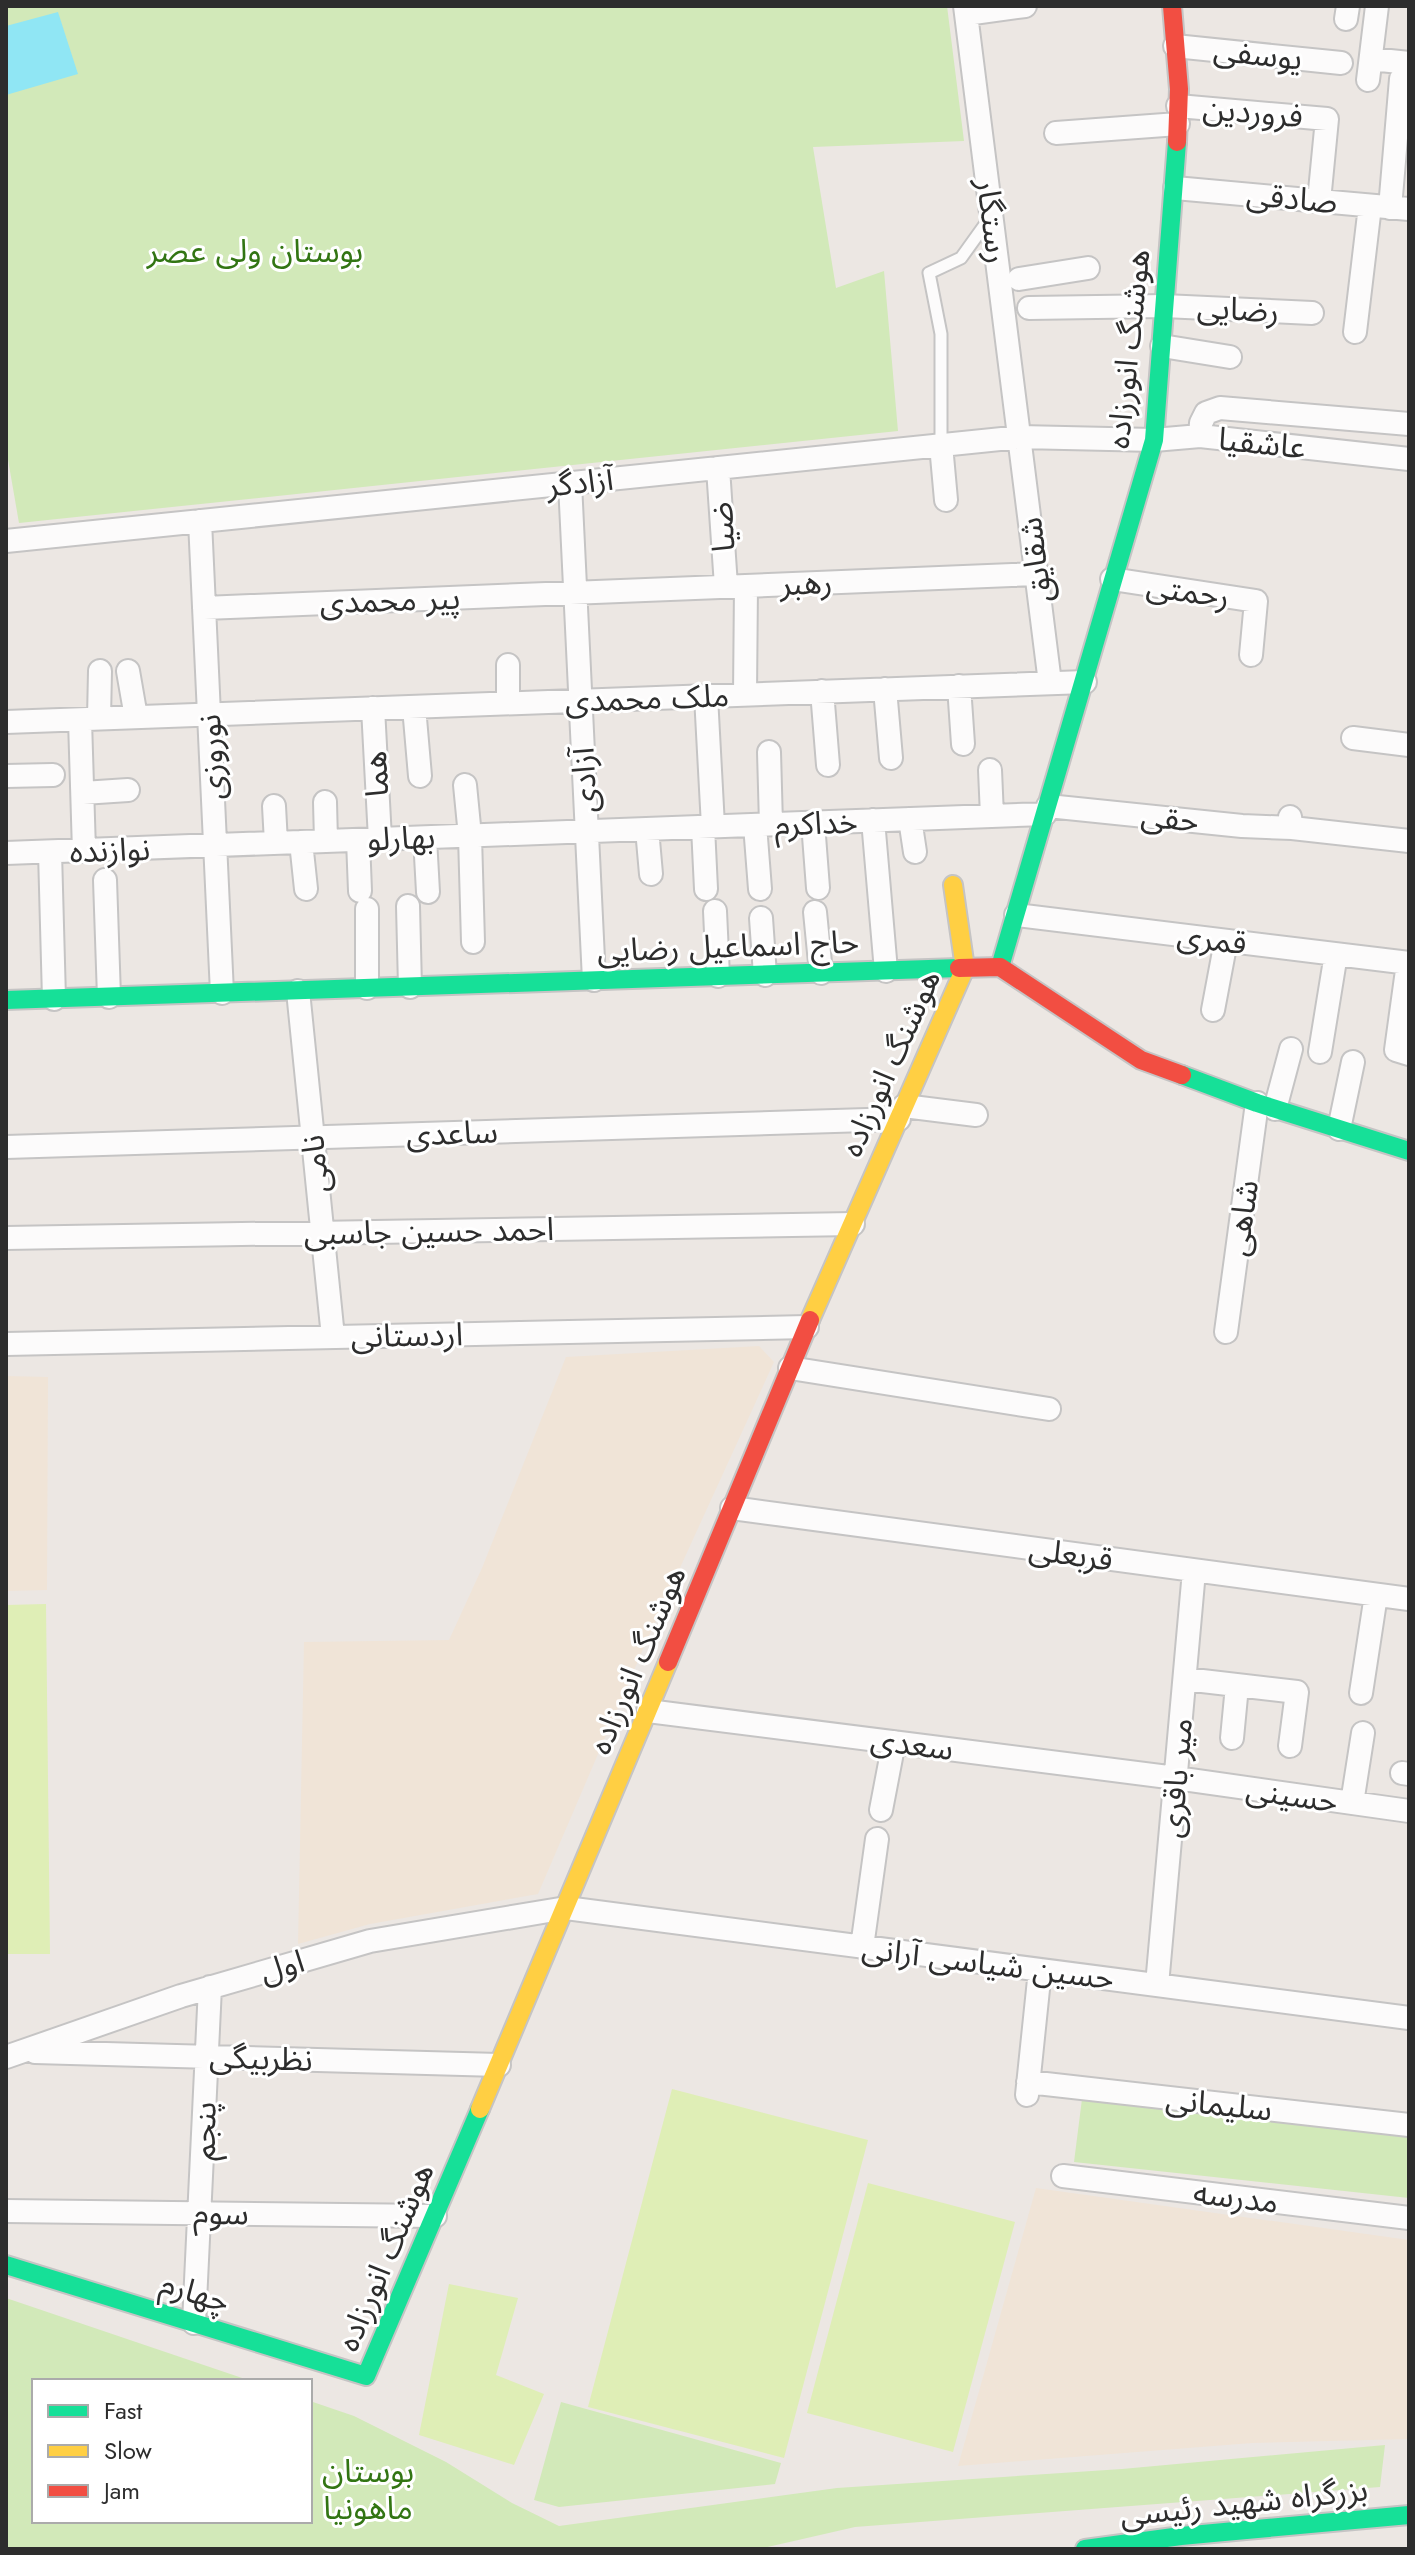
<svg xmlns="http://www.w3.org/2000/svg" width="1415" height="2555" font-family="Jost,'Noto Sans Arabic',sans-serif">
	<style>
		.education { fill: #f0e4d7 }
		.green { fill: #d2e9b9 }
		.pitch { fill: #dfeeb6 }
		.water { fill: #90e6f4 }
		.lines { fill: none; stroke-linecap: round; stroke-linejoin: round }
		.lane-casing { stroke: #c5c4c4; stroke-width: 15 }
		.street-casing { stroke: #c5c4c4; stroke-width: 26 }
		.fast-casing { stroke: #c5c4c4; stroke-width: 22 }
		.slow-casing { stroke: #c5c4c4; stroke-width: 22 }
		.jam-casing { stroke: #c5c4c4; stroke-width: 22 }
		.lane { stroke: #fcfbfb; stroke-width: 11 }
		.street { stroke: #fcfbfb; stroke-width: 22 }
		.fast { stroke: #16e098; stroke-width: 18 }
		.slow { stroke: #ffcf43; stroke-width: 18 }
		.jam { stroke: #f24e42; stroke-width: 18 }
		.labels { text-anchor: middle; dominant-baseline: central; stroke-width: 6; stroke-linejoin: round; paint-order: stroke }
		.street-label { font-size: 32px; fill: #2d2d2d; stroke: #fff }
		.park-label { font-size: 32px; fill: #327513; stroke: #fff }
	</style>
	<rect width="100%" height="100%" fill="#ece7e3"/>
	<!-- education -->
	<path class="education" d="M759,1346L774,1362L647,1640L538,1894L370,1924L298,1944L304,1642L449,1640L482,1568L566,1357Z
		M6,1376L48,1377L47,1590L6,1591Z
		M1036,2188L1409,2240V2439L1252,2443L958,2466Z"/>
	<!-- green -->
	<path class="green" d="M6,6H947L964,141L813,147L836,288L884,271L898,431L19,523L6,448Z
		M1082,2099L1409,2134V2198L1074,2162Z
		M6,2298L251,2381H34V2521H310V2401L354,2416L446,2462L512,2503L559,2526L837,2488L1122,2469L1385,2445L1380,2487L855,2527L759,2549H6Z
		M561,2402L781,2463L775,2484L559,2507L534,2500Z"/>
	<!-- pitch -->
	<path class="pitch" d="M46,1604L50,1954H6V1605Z
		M672,2089L868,2140L784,2458L588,2407Z
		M868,2183L1015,2222L953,2452L807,2413Z
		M449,2284L518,2298L496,2375L544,2394L514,2465L419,2435Z"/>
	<!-- water -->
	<path class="water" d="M58,12L78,74L6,95V26Z"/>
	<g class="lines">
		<defs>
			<path id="lane" d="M941,445V334L929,273L961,258L989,219"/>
			<path id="street" d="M965,6L1050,683
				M966,14L1025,6
				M1346,19L1348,6
				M1175,46L1341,63
				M1371,59L1409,63
				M1368,80L1377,6
				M1178,106L1327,119L1319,201
				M1056,133L1178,124
				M1175,188L1409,209
				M1390,208L1401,79
				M1019,279L1088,268
				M1029,308L1164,306L1312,313
				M1355,332L1370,206
				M1162,346L1230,357
				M1200,436L1201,423L1206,413L1220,408L1409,424
				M941,445L946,500
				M718,468L726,586
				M570,483L594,980
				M200,521L222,993
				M6,541L1020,437L1154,440L1200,436L1409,459
				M1112,579L1256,601L1251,655
				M204,608L1037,574
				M508,665V703
				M128,671L136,717
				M959,686L963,744
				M885,689L891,758
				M822,691L828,765
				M745,694L746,586
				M706,696L713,826
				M414,707L420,776
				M373,708L380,839
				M99,718L100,671
				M80,720L84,851
				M6,722L1085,682
				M1353,738L1409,745
				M769,752L771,824
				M990,770L992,816
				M6,776L53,775
				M465,785L470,836L473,942
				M83,793L128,790
				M325,802L326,841
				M274,806L276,843
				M1048,806L1242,826L1292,828
				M1290,817L1292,828L1409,841
				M910,819L915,852
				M873,820L886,971
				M813,823L818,888
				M755,825L760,889
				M703,827L706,889
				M647,829L651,874
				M425,838L428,892
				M358,840L360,891
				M301,842L306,889
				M50,852L54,999
				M6,853L1045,814
				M105,880L109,997
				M408,906L410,987
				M367,909V988
				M715,911L718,976
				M815,912L821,973
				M1016,915L1409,963
				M761,918L765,975
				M1408,963L1396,1050L1409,1054
				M298,991L333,1337
				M1213,1010L1226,941
				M1320,1052L1336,954
				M904,1106L976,1115
				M1275,1109L1291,1049
				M1339,1129L1353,1062
				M6,1147L899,1119
				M6,1238L853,1224
				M1226,1332L1257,1103
				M6,1344L807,1327
				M790,1368L1049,1409
				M732,1508L1409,1599
				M1185,1679L1297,1692L1290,1746
				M1361,1693L1376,1595
				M648,1711L1176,1778L1409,1811
				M1232,1738L1237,1686
				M1402,1773L1409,1774
				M1352,1803L1363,1733
				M881,1810L894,1742
				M862,1947L877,1839
				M1157,1985L1194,1571
				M35,2052L499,2065
				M6,2057L181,1996L370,1941L566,1908L1409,2018
				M1028,2082L1409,2125
				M1027,2095L1040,1970
				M1063,2176L1409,2218
				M6,2211L435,2216
				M194,2323L210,1987"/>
			<path id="fast" d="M1000,967L1154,440L1177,142
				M6,1000L959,968
				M1182,1075L1257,1103L1409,1151
				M6,2265L366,2376L480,2109
				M1085,2549L1181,2536L1409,2515"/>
			<path id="slow" d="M810,1320L965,968L953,885
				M480,2109L668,1662"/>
			<path id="jam" d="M1172,6L1179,89L1177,142
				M959,968L1000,967L1141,1060L1182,1075
				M668,1662L810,1320"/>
		</defs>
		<!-- lane casing -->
		<use href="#lane" class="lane-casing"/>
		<!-- street casing -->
		<use href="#street" class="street-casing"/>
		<!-- fast casing -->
		<use href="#fast" class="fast-casing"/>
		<!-- slow casing -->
		<use href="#slow" class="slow-casing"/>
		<!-- jam casing -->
		<use href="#jam" class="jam-casing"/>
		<!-- lane -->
		<use href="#lane" class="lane"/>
		<!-- street -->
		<use href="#street" class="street"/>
		<!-- fast -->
		<use href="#fast" class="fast"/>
		<!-- slow -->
		<use href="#slow" class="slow"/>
		<!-- jam -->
		<use href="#jam" class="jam"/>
	</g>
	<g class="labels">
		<!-- street labels -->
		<g class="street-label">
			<text transform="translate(1258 54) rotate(6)">یوسفی</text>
			<text transform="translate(1253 112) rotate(5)">فروردین</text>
			<text transform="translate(1292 198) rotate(5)">صادقی</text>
			<text transform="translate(993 221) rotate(83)">رستگار</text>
			<text transform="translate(1238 309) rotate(3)">رضایی</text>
			<text transform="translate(1128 349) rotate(-84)">هوشنگ انورزاده</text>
			<text transform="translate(1262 443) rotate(6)">عاشقیا</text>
			<text transform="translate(580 482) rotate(-6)">آزادگر</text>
			<text transform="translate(722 527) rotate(-94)">ضیا</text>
			<text transform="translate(1035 560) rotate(-97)">شقایق</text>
			<text transform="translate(806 583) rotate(-2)">رهبر</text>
			<text transform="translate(1188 591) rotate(8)">رحمتی</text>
			<text transform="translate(390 600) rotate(-2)">پیر محمدی</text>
			<text transform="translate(647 698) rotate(-2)">ملک محمدی</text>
			<text transform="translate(211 757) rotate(-93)">نوروزی</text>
			<text transform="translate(376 774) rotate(-93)">هما</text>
			<text transform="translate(584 780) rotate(-93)">آزادی</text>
			<text transform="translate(1170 818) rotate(6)">حقی</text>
			<text transform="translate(816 823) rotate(-2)">خداکرم</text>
			<text transform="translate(401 838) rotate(-2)">بهارلو</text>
			<text transform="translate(110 850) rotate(-2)">نوازنده</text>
			<text transform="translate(1212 939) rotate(7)">قمری</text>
			<text transform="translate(728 946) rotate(-2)">حاج اسماعیل رضایی</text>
			<text transform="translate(890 1063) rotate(-66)">هوشنگ انورزاده</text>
			<text transform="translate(452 1133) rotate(-2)">ساعدی</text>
			<text transform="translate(315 1164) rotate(-96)">نامی</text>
			<text transform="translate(1242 1218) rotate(-82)">شاهی</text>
			<text transform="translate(429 1231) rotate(-1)">احمد حسین جاسبی</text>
			<text transform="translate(407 1335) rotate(-1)">اردستانی</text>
			<text transform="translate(1071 1554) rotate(8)">قربعلی</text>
			<text transform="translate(637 1660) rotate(-67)">هوشنگ انورزاده</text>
			<text transform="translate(912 1744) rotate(7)">سعدی</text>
			<text transform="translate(1176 1778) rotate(-85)">میر باقری</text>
			<text transform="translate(1292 1795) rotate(8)">حسینی</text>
			<text transform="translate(988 1963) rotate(7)">حسین شیاسی آرانی</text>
			<text transform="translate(282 1966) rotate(-16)">اول</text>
			<text transform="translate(261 2058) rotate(2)">نظربیگی</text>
			<text transform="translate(1219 2104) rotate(6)">سلیمانی</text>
			<text transform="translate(204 2131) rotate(-89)">پنجم</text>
			<text transform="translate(1236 2197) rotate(7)">مدرسه</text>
			<text transform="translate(221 2213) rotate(1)">سوم</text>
			<text transform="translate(385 2257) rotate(-67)">هوشنگ انورزاده</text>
			<text transform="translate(195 2292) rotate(17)">چهارم</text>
			<text transform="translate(1244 2502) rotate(-6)">بزرگراه شهید رئیسی</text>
		</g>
		<!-- park labels -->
		<g class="park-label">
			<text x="255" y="251">بوستان ولی عصر</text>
			<text x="368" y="2471">بوستان<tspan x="368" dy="37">ماهونیا</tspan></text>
		</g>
	</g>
	<!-- border -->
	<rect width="1415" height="2555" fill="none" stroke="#2d2d2d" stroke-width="16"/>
	<!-- legend -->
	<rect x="32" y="2379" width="280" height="144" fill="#ffffff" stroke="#ababab" stroke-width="2"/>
	<rect x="48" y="2405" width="40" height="12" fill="#16e098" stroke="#ababab" stroke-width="2"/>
	<text x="104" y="2419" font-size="24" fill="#2d2d2d">Fast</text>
	<rect x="48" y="2445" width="40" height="12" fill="#ffcf43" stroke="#ababab" stroke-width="2"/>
	<text x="104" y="2459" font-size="24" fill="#2d2d2d">Slow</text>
	<rect x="48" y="2485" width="40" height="12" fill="#f24e42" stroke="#ababab" stroke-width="2"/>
	<text x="104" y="2499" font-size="24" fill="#2d2d2d">Jam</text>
</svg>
